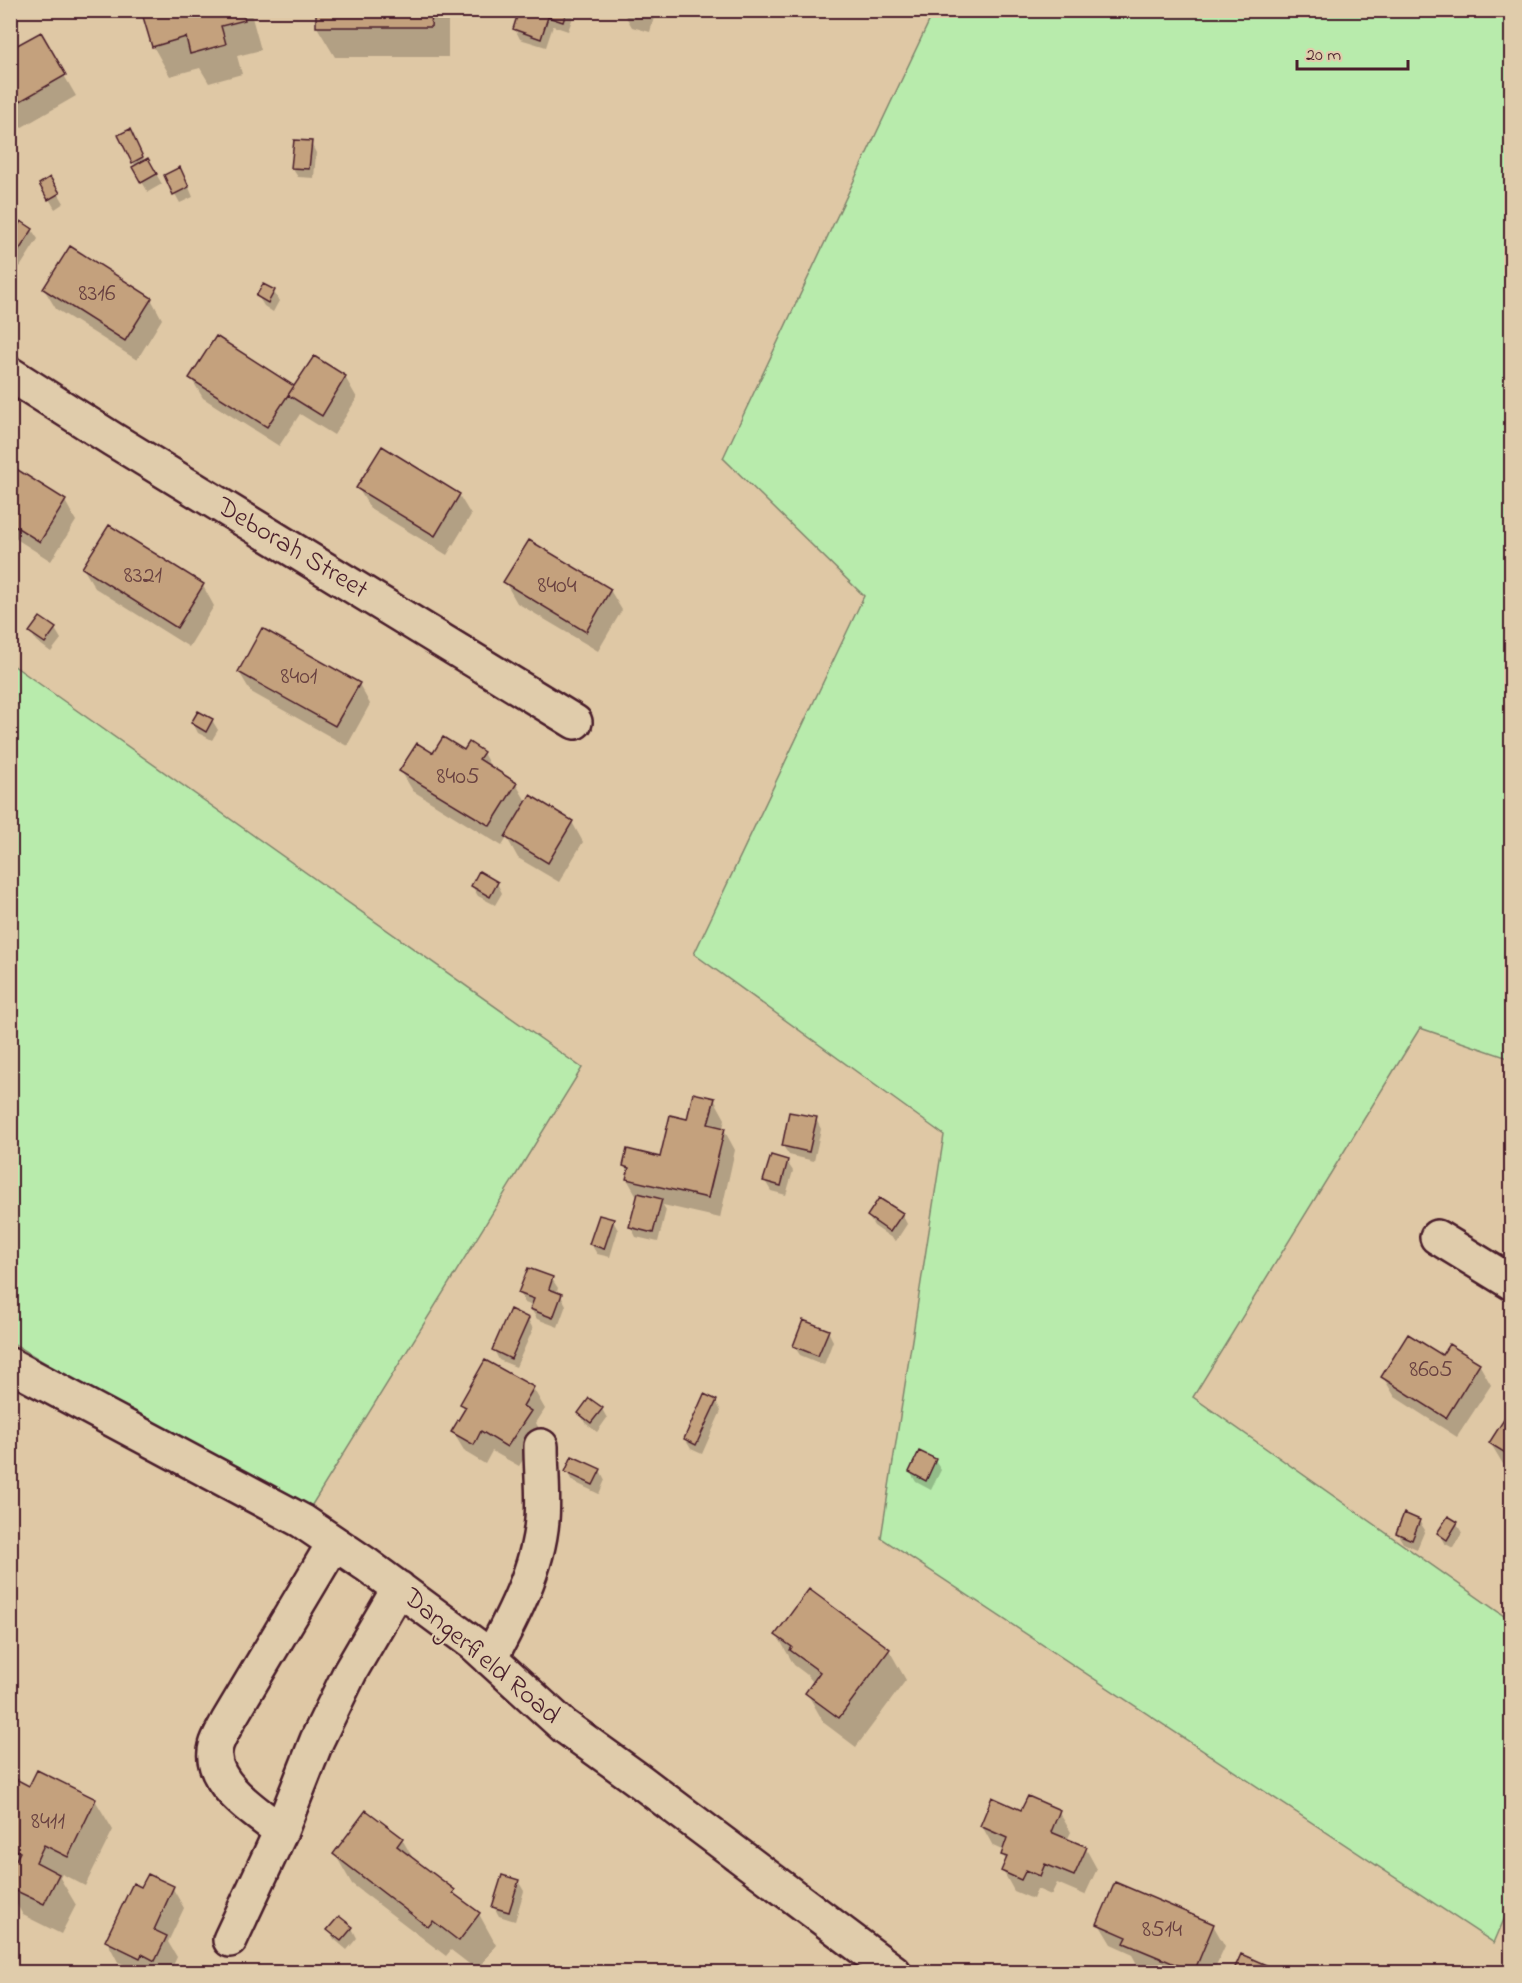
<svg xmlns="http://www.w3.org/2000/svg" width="1522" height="1983" font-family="'Indie Flower',sans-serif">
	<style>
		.green { fill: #b8ebac; stroke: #81856c; stroke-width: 1.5 }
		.shadow { fill: #0003 }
		.building { fill: #c4a17d; stroke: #4a1f2b; stroke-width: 1.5 }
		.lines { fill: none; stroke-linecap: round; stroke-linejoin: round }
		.minor-casing { stroke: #4a1f2b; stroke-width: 38 }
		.minor { stroke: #e0ccab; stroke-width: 33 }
		.labels { text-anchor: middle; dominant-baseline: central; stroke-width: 4.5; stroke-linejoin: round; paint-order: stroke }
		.number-label { font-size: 24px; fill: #684040 }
		.street-label { font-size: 27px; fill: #4a1f2b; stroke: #e0ccab }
	</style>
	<rect width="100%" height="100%" fill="#dfc8a5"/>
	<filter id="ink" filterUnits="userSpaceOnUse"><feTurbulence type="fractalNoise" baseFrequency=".0167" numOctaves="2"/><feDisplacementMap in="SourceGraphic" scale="12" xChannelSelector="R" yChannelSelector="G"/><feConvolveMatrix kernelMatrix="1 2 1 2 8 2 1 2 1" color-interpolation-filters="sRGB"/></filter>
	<g filter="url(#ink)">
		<!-- green -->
		<path class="green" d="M934,11H1511V1059L1420,1028L1193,1397L1511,1621V1903L1494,1943L881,1538L944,1135L694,954L864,596L723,458Z
			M10,663L582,1068L302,1521L11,1342Z"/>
		<!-- shadow -->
		<path class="shadow" d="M143,10H250L261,50L237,56L242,74L209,83L200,68L170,76L153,46Z
			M317,10H448V57H335L317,27Z
			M521,10H569L573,17L568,31L553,26L546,47L520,39L515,29Z
			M622,10H656L650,32L632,27Z
			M40,34L76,96L10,134V51Z
			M120,136L135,141L145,162L148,160L162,184L148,192L134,168L136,167Z
			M311,143L316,153L314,178L298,177L292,168Z
			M185,178L193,197L180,203L175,194Z
			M50,179L64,203L55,209L41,185Z
			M32,230L38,239L20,267L10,261V239Z
			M44,289L151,299L162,319L137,360L56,309Z
			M274,292L279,301L273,312L264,306L258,296Z
			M315,358L345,377L357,398L334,435L300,414L279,446L203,398L191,378L295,388Z
			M10,467L65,501L76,521L51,561L10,535Z
			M358,488L459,495L471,515L447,555L370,508Z
			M83,568L203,586L214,606L189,647L95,588Z
			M505,582L610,590L622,610L598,651L517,603Z
			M55,629L61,639L51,652L36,641L31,632Z
			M239,672L359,684L370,704L347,746L251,692Z
			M212,720L218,730L212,740L198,733L193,723Z
			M464,752L483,753L492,769L516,784L527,803L572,822L583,842L559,882L518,858L507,838L502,846L413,791L401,771L434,755Z
			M497,883L502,893L495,905L478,896L472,886Z
			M714,1099L725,1119L723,1128L735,1150L720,1218L663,1205L666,1210L658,1242L636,1237L631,1227L638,1198L627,1179L629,1174L624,1166L661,1159L688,1120Z
			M816,1119L821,1129L814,1161L789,1155L783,1146Z
			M787,1162L793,1171L786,1195L771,1191L765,1181Z
			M902,1214L907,1224L896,1241L874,1226L868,1216Z
			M613,1221L618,1230L610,1257L597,1254L591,1244Z
			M552,1279L558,1288L556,1294L561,1296L566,1305L558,1327L537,1319L531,1309L533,1306L525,1303L520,1293Z
			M528,1319L533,1329L516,1367L499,1360L494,1350Z
			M828,1331L833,1341L824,1365L800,1355L794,1346Z
			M1443,1358L1479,1364L1491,1385L1457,1437L1395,1397L1383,1377Z
			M533,1388L545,1409L536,1423L541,1432L519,1466L492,1451L485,1464L465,1452L453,1432L465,1410L462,1404Z
			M716,1401L721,1411L702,1454L691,1449L685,1439Z
			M602,1409L607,1418L597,1432L585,1423L580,1413Z
			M1512,1410V1469L1503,1464L1491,1444Z
			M935,1461L941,1470L931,1490L916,1482L910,1472Z
			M600,1470L605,1480L599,1494L572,1481L567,1472Z
			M1419,1521L1425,1530L1417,1549L1403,1543L1397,1533Z
			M1457,1524L1462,1533L1453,1548L1444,1543L1439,1533Z
			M777,1635L889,1650L906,1680L856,1747L824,1723L807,1693L814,1683L806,1674L794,1665Z
			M30,1788L95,1800L113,1830L85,1886L62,1874L60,1878L76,1905L61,1934L23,1915L10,1893V1874L16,1864L10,1854V1789Z
			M1022,1812H1059L1071,1832L1067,1840L1086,1849L1097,1869L1085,1895L1057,1883L1051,1895L1037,1889L1033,1899L1014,1891L1003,1871L1007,1862L1002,1854L1004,1851L993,1846L982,1826Z
			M402,1839L415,1862L454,1892L459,1899L479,1914L496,1945L477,1970L451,1950L446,1956L352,1884L335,1854Z
			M518,1881L524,1891L515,1921L499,1916L494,1907Z
			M172,1887L184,1908L168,1942L177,1957L170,1972H142L118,1962L107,1941L142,1889Z
			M339,1918L352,1928L357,1938L347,1950L334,1939L329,1930Z
			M1099,1924L1213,1925L1225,1946L1213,1972H1159L1137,1964L1131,1953L1111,1944Z
			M1242,1956L1278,1972H1234Z"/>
		<!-- building -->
		<path class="building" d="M141,10H242L245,20L221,26L226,44L190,54L186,37L152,47Z
			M316,10H432L431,27H316Z
			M519,10H567L563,22L548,17L541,39L513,29Z
			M41,32L66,75L10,107V49Z
			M130,129L143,157L132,163L118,135Z
			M294,140L312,141L309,169L291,168Z
			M148,158L157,174L141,183L132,167Z
			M180,167L189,187L173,195L164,175Z
			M50,177L60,193L48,200L39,184Z
			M21,221L33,229L14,258L10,256V237Z
			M70,246L152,298L125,341L43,289Z
			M263,284L275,290L268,303L256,296Z
			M216,336L294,386L267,427L189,378Z
			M314,356L346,376L322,416L288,395Z
			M382,446L460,494L435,536L356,488Z
			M10,465L66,500L40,542L10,523Z
			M109,525L204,584L177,628L82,568Z
			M529,540L611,589L586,632L503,582Z
			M40,617L56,628L45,643L29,632Z
			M262,628L360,683L335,726L238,672Z
			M198,711L213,719L206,732L191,723Z
			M443,737L464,750L469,742L484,752L479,759L517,783L490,826L399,771L417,743L433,753Z
			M530,795L573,821L548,863L505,837Z
			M479,871L498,882L490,897L471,886Z
			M693,1093L715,1098L708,1124L725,1128L708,1198L626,1179L629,1168L623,1166L627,1149L660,1157L670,1115L687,1119Z
			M789,1112L817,1117L809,1152L782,1146Z
			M771,1155L788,1160L781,1186L763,1181Z
			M638,1193L662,1199L653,1233L629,1227Z
			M879,1198L903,1213L890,1232L867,1216Z
			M599,1215L614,1219L604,1249L589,1244Z
			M528,1268L553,1277L549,1289L562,1294L553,1318L530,1309L534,1299L518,1293Z
			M510,1309L529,1318L511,1359L492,1350Z
			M803,1320L829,1330L818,1356L793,1346Z
			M1408,1334L1442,1355L1449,1344L1480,1363L1446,1418L1381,1377Z
			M485,1360L534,1387L523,1406L531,1411L507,1447L481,1431L474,1445L451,1432L466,1407L460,1404Z
			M704,1394L717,1400L696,1445L684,1439Z
			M589,1398L603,1408L591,1423L578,1413Z
			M1512,1407V1457L1489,1443Z
			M919,1451L936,1459L926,1481L909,1472Z
			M572,1456L601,1469L593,1485L565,1472Z
			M1404,1513L1420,1520L1412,1540L1396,1533Z
			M1448,1516L1458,1522L1447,1540L1437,1533Z
			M809,1589L890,1649L839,1718L805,1693L820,1672L790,1650L792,1647L775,1635Z
			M37,1770L96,1799L68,1857L44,1845L36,1862L59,1874L44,1904L10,1888V1871L20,1852L10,1847V1785L14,1778L29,1786Z
			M1028,1796L1060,1810L1051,1832L1087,1847L1074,1876L1045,1864L1040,1876L1026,1870L1021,1880L1001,1871L1007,1857L1001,1855L1007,1838L980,1826L992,1797L1021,1810Z
			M366,1810L403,1838L397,1846L455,1890L453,1893L480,1913L459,1941L433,1921L428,1927L333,1854Z
			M148,1874L174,1886L154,1930L167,1936L155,1961L142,1954L140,1958L105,1941L133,1883L141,1887Z
			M502,1875L519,1880L509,1912L492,1907Z
			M1115,1882L1214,1924L1194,1972L1124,1943L1127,1937L1097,1924Z
			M339,1916L353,1927L341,1941L327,1930Z
			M1241,1954L1282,1972H1233Z"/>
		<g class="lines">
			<defs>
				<path id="minor" d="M10,374L112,439L575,722
					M1437,1237L1512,1283
					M10,1365L302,1521L367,1565L474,1644L564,1726L636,1778L894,1972
					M490,1659C513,1616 538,1569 542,1520C544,1496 541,1470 541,1446
					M281,1831C258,1814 206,1781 216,1746C218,1738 224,1729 228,1721L334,1543
					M230,1940L281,1831L317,1740L350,1672L399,1588"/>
			</defs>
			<!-- minor casing -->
			<use href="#minor" class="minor-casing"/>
			<!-- minor -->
			<use href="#minor" class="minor"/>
		</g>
	</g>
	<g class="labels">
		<!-- number labels -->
		<g class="number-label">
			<text x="97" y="294">8316</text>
			<text x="143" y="576">8321</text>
			<text x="557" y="586">8404</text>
			<text x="299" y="677">8401</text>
			<text x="458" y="777">8405</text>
			<text x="1431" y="1370">8605</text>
			<text x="48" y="1822">8411</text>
			<text x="1162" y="1930">8514</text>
		</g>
		<!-- street labels -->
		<g class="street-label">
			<text transform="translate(292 549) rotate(31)">Deborah Street</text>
			<text transform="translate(481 1657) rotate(40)">Dangerfield Road</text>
		</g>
	</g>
	<!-- margin -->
	<rect width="1522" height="1983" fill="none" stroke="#e0ccab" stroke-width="36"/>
	<rect x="18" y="18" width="1486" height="1947" fill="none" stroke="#4a1f2b" stroke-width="2" filter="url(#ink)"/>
	<!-- scale -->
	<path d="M1297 60v9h111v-9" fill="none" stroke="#4a1f2b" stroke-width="3"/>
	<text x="1306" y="60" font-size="18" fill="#4a1f2b" stroke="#e0ccab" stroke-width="4.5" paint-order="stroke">20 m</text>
</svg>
